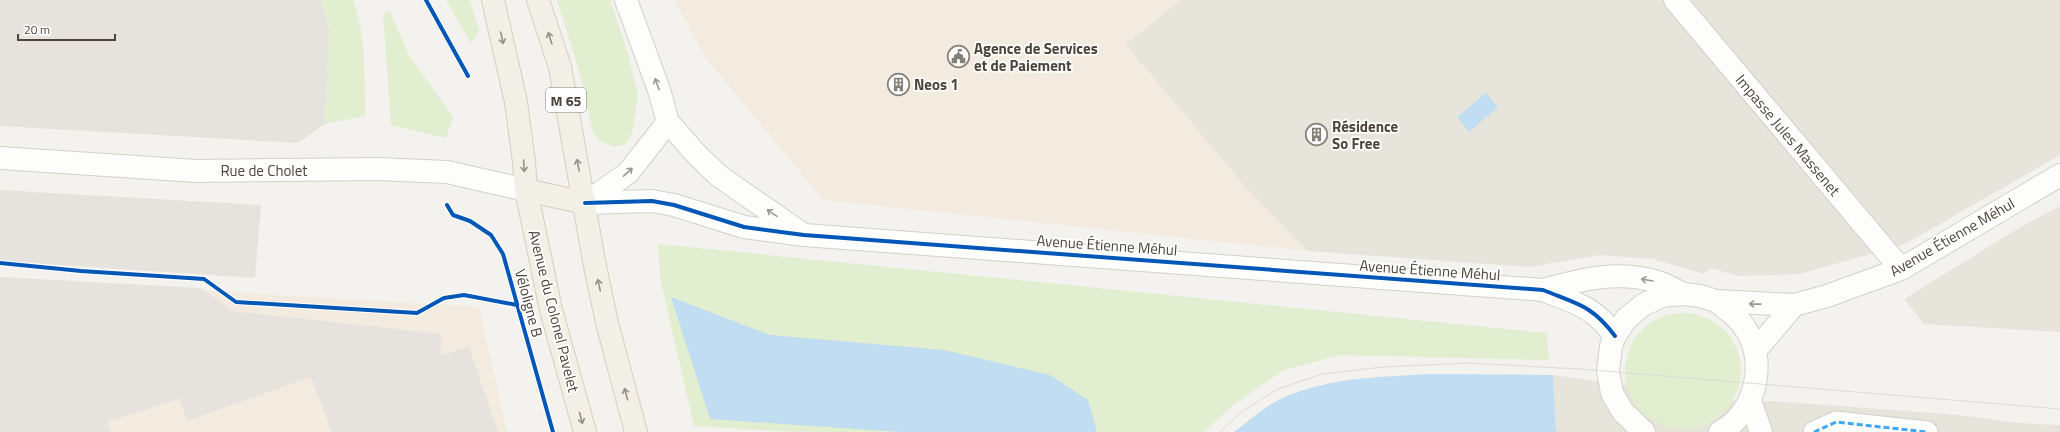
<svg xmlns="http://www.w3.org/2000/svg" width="2060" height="432" font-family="'Titillium Web',sans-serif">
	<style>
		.residential { fill: #e7e4dc }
		.commercial { fill: #f3ebdf }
		.industrial { fill: #e6e2de }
		.green { fill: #e1eecf }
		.parking { fill: #e6e3df }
		.water { fill: #c0ddf1 }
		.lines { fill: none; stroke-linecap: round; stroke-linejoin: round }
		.pedestrian-casing { stroke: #d2d0cb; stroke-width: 23 }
		.minor-casing { stroke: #d2d0cb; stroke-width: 24 }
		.primary-casing { stroke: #d6cebb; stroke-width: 24 }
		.pedestrian { stroke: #fdfdfc; stroke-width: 21 }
		.minor { stroke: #fdfdfc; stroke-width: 22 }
		.primary { stroke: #f2efe6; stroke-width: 22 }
		.tram { stroke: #dbdbda; stroke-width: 1 }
		.quiet { stroke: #3fa9f5; stroke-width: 3; stroke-dasharray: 6 3; stroke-linecap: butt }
		.cycleway-casing { stroke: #fff; stroke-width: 6 }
		.cycleway { stroke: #0057b8; stroke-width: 4 }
		.oneway { stroke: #969187 }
		.oneway2 { stroke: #9b9791 }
		.labels { text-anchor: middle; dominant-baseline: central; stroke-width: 3.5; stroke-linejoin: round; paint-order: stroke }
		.shield { fill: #fff; stroke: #817c74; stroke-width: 1 }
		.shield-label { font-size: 14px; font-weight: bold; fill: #4b4439 }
		.poi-label { font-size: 15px; font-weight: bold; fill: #4b4439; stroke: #fff; text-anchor: start }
		.street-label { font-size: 15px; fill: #4b4439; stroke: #fff }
	</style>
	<rect width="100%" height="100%" fill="#f4f2ee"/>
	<!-- residential -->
	<path class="residential" d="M1181,0H2060V155L1905,244L1800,274L1738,276L1711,268L1704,274L1653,259L1599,255L1531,267L1307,251L1247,189L1125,44Z
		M2060,206V332L1924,324L1904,299L2019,228Z
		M1553,375L1740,401H1772L1959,415L2018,423L2060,425V432H1556Z"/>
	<!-- commercial -->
	<path class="commercial" d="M674,0H1181L1125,44L1247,189L1307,251L823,200L705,57Z
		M0,278L479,307L507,432H0Z"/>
	<!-- industrial -->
	<path class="industrial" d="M0,0H321L329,29L325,124L298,143L0,126Z"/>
	<!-- green -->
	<path class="green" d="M321,0H353C366,32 365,81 365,116L325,124L329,29Z
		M446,0H470L479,31L471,43Z
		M557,0H610L628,54L638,95L633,130L629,140L625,144L614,147L602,142L593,133L579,70Z
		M390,12L410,57L453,117L446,138L391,125L383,13Z
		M658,244L1547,333L1549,360L1340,355L1284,370L1233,405L1204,432H793L694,426L660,278Z
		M1625 371a58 58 0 1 1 116 0a58 58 0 1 1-116 0Z"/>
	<!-- parking -->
	<path class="parking" d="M0,190L261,205L255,278L0,261Z
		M0,277L200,288L234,311L442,334L440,356L469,346L498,432H332L311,377L187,421L179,399L107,422L111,432H0Z"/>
	<!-- water -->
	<path class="water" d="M1486,93L1498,107L1469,132L1457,117Z
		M671,297L770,335L944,350L1050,375L1088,400L1097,432H900L710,419Z
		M1433,374L1553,375L1556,432H1234C1245,424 1256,414 1268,406C1315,377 1380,377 1433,374Z"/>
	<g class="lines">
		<defs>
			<path id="pedestrian" d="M1814,432L1836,422L1927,432"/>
			<path id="minor" d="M626,0L659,90L668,122L697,155L719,176L801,233
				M1675,0L1901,269
				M0,158L196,171L377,169L447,172L526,190
				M585,203L652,201L674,205L744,227L804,235L1543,290C1577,304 1592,305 1615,336
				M585,203L628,173L668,122
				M1543,290C1582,279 1618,270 1658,282C1667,285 1675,290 1683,294
				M1716,301C1728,310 1739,318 1747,331C1767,364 1755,414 1720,432
				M1755,351L1794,305
				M1750,401L1761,432
				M1644,432L1623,412L1612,393L1608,371L1611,346L1615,336L1626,319L1643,305L1662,296L1683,294L1700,296L1716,301L1794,305L1827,296L1901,269L2060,175"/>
			<path id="primary" d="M493,0L516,102L524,162L526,190L540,257L551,310L585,432
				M538,0L560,67L594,261L607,323L636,432
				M526,190L585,203"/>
		</defs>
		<!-- pedestrian casing -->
		<use href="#pedestrian" class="pedestrian-casing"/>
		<!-- minor casing -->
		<use href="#minor" class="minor-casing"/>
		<!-- primary casing -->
		<use href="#primary" class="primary-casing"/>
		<!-- pedestrian -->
		<use href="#pedestrian" class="pedestrian"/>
		<!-- minor -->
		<use href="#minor" class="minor"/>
		<!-- primary -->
		<use href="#primary" class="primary"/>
		<!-- tram -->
		<path class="tram" d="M1220,432L1241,412L1278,389L1322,374L1383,367L1468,363L1580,369L2060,409"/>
		<!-- quiet -->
		<path class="quiet" d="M1814,432L1836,422L1927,432"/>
		<defs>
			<path id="cycleway" d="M426,0L468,76
				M585,203L652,201L674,205L744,227L804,235L1543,290C1577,304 1592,305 1615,336
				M447,205L453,215L470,221L491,235L503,254L553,432
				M0,263L81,271L204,279L236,302L417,313L444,298L464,295L517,305"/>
		</defs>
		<!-- cycleway casing -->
		<use href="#cycleway" class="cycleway-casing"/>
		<!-- cycleway -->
		<use href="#cycleway" class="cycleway"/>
	</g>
	<!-- one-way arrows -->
	<defs><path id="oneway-shaft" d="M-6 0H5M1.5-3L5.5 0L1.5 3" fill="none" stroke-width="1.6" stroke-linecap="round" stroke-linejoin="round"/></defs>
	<g class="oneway">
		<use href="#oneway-shaft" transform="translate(502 38) rotate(77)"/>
		<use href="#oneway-shaft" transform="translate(550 38) rotate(-108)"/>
		<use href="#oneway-shaft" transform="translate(578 165) rotate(-101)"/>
		<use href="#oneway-shaft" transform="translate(524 166) rotate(86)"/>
		<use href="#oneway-shaft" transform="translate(599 285) rotate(-102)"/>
		<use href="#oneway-shaft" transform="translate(626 394) rotate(-105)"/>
		<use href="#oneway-shaft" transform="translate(581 418) rotate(75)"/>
	</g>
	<g class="oneway2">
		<use href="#oneway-shaft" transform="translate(657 84) rotate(-110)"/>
		<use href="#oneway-shaft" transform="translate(628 172) rotate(-43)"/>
		<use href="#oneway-shaft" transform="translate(772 213) rotate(-145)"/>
		<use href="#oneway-shaft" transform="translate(1647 280) rotate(-170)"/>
		<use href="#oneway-shaft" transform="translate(1755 304) rotate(-179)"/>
	</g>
	<!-- icons -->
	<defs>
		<symbol id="civic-ring" viewBox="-11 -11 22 22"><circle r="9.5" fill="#fff" stroke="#868178" stroke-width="1.5"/><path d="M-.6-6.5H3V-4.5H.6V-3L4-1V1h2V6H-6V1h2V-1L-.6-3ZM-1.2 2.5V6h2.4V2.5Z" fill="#868178"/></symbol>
		<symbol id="building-ring" viewBox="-11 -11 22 22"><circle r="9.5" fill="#fff" stroke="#868178" stroke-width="1.5"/><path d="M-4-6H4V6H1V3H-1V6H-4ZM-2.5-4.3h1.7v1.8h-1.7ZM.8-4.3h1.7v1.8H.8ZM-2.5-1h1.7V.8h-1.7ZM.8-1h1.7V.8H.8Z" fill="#868178"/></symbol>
	</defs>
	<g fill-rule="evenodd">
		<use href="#civic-ring" x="946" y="44" width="25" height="25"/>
		<use href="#building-ring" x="886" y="72" width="25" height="25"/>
		<use href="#building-ring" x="1304" y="122" width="25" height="25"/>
	</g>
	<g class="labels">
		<!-- shield labels -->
		<rect class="shield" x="546" y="88" width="40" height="24" rx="3"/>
		<g class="shield-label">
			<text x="566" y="100">M 65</text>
		</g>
		<!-- poi labels -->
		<g class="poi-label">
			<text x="974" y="48">Agence de Services<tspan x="974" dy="17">et de Paiement</tspan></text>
			<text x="914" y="84">Neos 1</text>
			<text x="1332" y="126">Résidence<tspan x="1332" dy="17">So Free</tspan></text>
		</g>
		<!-- street labels -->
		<g class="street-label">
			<text transform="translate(1788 135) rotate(50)">Impasse Jules Massenet</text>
			<text x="264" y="170">Rue de Cholet</text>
			<text transform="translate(1952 237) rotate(-30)">Avenue Étienne Méhul</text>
			<text transform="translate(1107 245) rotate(4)">Avenue Étienne Méhul</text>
			<text transform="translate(1430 270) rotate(4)">Avenue Étienne Méhul</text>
			<text transform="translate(529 303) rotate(75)">Véloligne B</text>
			<text transform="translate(554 311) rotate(76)">Avenue du Colonel Pavelet</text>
		</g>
	</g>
	<!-- scale -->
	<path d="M18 34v6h97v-6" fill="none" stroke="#4b4439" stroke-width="2"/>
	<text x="24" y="34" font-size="12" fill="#4b4439" stroke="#ffffff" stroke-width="3" paint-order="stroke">20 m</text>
</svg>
